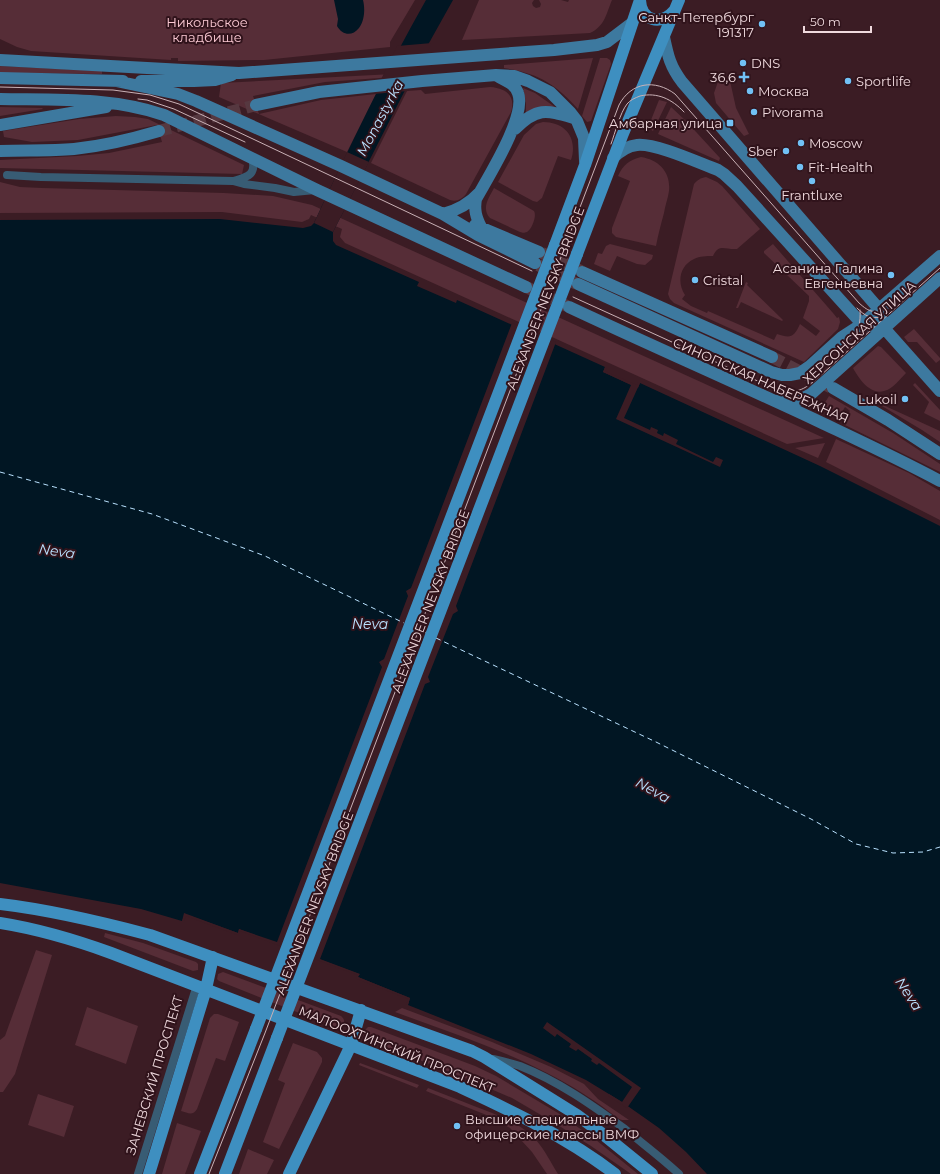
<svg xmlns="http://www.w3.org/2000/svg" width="940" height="1174" font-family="Montserrat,sans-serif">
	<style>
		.green { fill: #562d37 }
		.water { fill: #011623 }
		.pier { fill: #3b1c24 }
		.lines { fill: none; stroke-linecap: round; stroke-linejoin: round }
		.ferry { stroke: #bae2ff; stroke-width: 1; stroke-dasharray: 5 4; stroke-linecap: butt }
		.secondary-tunnel { stroke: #563840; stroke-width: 12; stroke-dasharray: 12 6; stroke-linecap: butt }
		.street { stroke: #385c74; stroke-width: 8 }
		.secondary { stroke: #3d799f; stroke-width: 12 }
		.primary { stroke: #3e8fc0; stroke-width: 12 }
		.tram { stroke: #c9b1b6; stroke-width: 1 }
		.primary-bridge { stroke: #3e8fc0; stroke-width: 12 }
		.poi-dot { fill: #71c1f5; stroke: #30131b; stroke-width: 1.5 }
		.labels { text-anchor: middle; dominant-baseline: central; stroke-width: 4; stroke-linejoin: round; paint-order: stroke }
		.poi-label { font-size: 13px; fill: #f0dade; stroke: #30131b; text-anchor: start }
		.park-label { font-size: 13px; fill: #fbc9d3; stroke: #30131b }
		.street-label { font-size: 13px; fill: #f0dade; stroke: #30131b }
		.water-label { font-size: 14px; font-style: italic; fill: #bae2ff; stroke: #30131b }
	</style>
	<rect width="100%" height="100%" fill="#3b1c24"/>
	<!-- green -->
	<path class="green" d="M0,0H415L390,42V47L264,60L178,61V58H171V60L31,51L17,47L0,39Z
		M479,0H534L532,3L533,6L536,8L540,7L541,4L539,0H561L568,2L569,0H612C606,14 605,26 590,33L462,40Z
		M593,58L578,109C556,84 538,73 504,68V65Z
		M600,58H607L610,60L611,64L591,121L587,122L582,116Z
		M0,66L102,71V74L0,73Z
		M393,74V77L325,82L253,96L259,114L321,100L376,94L347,152L219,97L221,83Z
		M719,79L730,81L736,108L749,134L744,136L716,103L714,93Z
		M490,87C506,88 516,96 511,112L466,194C462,199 457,202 450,200L371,163L407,91L421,90L425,94Z
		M523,88L535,93L555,107L526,113V103Z
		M659,100L667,102L653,131L650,129L649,125Z
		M0,107L42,108L43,109L0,116Z
		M671,107L686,121L720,158L719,161L658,134Z
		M116,116L135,117L148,119L244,165L242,174L0,168V160L77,156L109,153L162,142L157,125L78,140L32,142L4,137L3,131L79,119Z
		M543,122C566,122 578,139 571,160L558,156L542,198L537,202L533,201L498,182L524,135L536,124Z
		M641,157C659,160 671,172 669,191C668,198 665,206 664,213C661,224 658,235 656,246L616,237L612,233V228L630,181L618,176C623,165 629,160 641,157Z
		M706,177L717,182L722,186L760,229L737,249C725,250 719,243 713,256C706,256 700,256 694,259C679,266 677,283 685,295L682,299L691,306L707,313L708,311L774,340L777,334C791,339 794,337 800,324L816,336L820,331L803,318L809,301V296L764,253V251L773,244L833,313L837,318L839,317L840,322L838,329L804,362L674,303L670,299L668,294L694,184C698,180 700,178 706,177Z
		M0,182L20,187L42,188L224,193L273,196L312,205L824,438L787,444L345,243L340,237L342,229L311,215L309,219L302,222L222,212L0,213Z
		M494,188L534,211C537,216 532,229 527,232C524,233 523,233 520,232L490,218C481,208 489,198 494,188Z
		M610,244L653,255L652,259L645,265L637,264L617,256L610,271L594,264L598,253L602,254L606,246Z
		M746,282L748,283L747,285L783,320L782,321L741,302L738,308H736Z
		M914,329L940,358V360L936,363L917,342H908L904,337Z
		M878,346L881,347L906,373C900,379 893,389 884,391C870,395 859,379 853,368Z
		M915,383L940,410V421L924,413L929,402L913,385Z
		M829,396L893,433L940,464V472L843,424L845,420L843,419L850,411L845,407L842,412L843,413L840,418L821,409Z
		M872,400L940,431V442L922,430Z
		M836,439L909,473L940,491V520L826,462Z
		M825,443L818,458L795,448Z
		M105,933L143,943L196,962L198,964V970L193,971L104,937Z
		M36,950L52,955L15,1074L3,1092H0V1040L5,1036Z
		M223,972L341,1016C347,1021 344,1027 337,1028L219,981L217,979L218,974Z
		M87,1007L138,1026L126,1064L75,1045Z
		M402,1008L492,1042L551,1067L584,1084L598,1099L629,1120H622L619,1119C596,1101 573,1086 547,1073C499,1048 446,1031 395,1012Z
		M214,1014H218L239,1022L225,1061L216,1058L197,1109C193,1116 188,1113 181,1111L210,1018Z
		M368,1027H371L475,1066L496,1076L558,1113L596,1140L638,1174H631L591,1146L553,1122L512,1098L470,1080L366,1039L364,1037L363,1032Z
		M293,1043L317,1052L322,1058V1062L279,1149L263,1142L285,1083L278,1080Z
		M360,1063L419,1085L417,1088L359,1065Z
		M428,1088C443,1094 459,1100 474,1106C494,1114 522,1123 536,1140C545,1150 551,1163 558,1174H547L532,1152L510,1128L489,1116L426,1091Z
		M38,1094L74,1106L64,1137L28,1125Z
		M177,1123L201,1131L185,1174H162Z
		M248,1149L274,1160L267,1174H239Z"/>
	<!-- water -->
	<path class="water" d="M334,0H363C365,8 365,20 359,28C352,37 342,35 337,26L338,19Z
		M426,0H453L429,43L333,232V241L336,245L419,282L417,286L456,303L457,300L605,367L603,372L638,388L640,383L820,466L940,526V1174H707L686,1152L659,1128L622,1102L586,1080L531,1054L408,1005L410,998L358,977L359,974L239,929L238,933L185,914L182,921L141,909L0,883V220L220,219L303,228L311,226L314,223C349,148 385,72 426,0Z"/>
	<!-- pier -->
	<path class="pier" d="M432,43L408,91L374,94L397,46Z
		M347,152L369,162L333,232L314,223Z
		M512,323L556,342L456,606L458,611L453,614L428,677L430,682L425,684L320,959L360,974L358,977L410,998L408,1005H406L408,999L357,979L356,977L357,975L240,931L239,934L237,935L186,916L184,921H182L184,913L238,933L239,929L277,942L382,667L379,662L384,659L408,596L406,591L411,588Z
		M605,367L607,368L605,371L637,385L638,382L640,383L624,418L650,430L651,427L658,430L657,433L663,436L664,433L678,440L676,444L713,462L716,457L723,460L720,467L616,419L631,385L603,372Z
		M547,1022L641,1088L627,1108L608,1096L609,1094L622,1102L632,1087L599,1063L597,1065L591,1061L592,1059L578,1049L576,1051L569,1047L571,1044L557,1034L555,1037L543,1028Z"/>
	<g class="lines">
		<!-- ferry -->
		<path class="ferry" d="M0,472L152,514L265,556L404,623
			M415,628L426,633
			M436,638L656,742L811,819L856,844L893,853L923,852L940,847"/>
		<!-- secondary-tunnel -->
		<path class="secondary-tunnel" d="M159,131L256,105
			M542,253L581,271
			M538,265L577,284
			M526,287L567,306
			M772,357L832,388"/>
		<!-- street -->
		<path class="street" d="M7,175L41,177L233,181L244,184L275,188L294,192L315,190
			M234,181C247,177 257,175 252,158
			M493,1059C502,1061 511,1063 520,1066C558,1081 592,1105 625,1129C643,1144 662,1158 679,1174
			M138,1174L197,985"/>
		<!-- secondary -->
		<path class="secondary" d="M664,37C668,56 670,66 682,82L879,309L884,328L940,391
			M0,60L239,73L554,50L597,45L607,42L632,23
			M0,78L123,81
			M116,81L178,94L196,101L341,166L443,214L478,235L535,263
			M141,81H194L215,80L232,75
			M0,99C55,100 111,97 164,115L317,190L526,287
			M256,105L319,92L422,81L496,75L514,76L528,81L550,92L570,112L577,121L584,138L585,161
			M0,125L106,107
			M515,129C537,107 546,110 574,118
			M0,151C25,150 50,151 74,149C103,146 132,139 159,131
			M613,158C620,151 627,146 637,145C656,143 699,163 718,170L724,174L737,186L862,324L884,328
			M443,214C458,210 469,204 479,193
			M475,225L539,252
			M481,227C476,217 474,210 476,199C488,177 527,116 518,93C515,84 505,80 497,76
			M582,272L772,357
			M578,284L771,372L782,375H790L800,373L810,366L842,337L862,324L940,256
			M569,307C652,346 737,383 820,422C860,441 901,460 940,481
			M833,388L888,420L940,454
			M779,400C793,403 799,401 811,394L940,278"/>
		<!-- primary -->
		<path class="primary" d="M640,0C641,21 661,26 674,11
			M555,245L585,165L640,0
			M577,254L622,136L679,0
			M0,904C51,910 101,922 150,935L472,1051L484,1057L577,1115L604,1135L652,1174
			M0,923C38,929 75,940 111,953L460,1087C514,1112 568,1138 615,1174
			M149,1174L206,989L213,957
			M200,1174L256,1029
			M225,1174L277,1038
			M289,1174L351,1045L361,1010"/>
		<!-- tram -->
		<path class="tram" d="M0,87L113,90L150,95L179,104L532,271
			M138,99L147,100L174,109L245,142
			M611,144C615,133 620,113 627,104C630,100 635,98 640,96C657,92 672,99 684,112
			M573,297L773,388C796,395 803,391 820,376L940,268
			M857,308C865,316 870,319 882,317
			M853,344C858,333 861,322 860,310
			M209,1174L265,1033L619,105C631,82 655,79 675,94L859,303C870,313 874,313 887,309"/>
		<!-- primary-bridge -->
		<path class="primary-bridge" d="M256,1029L555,245
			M277,1038L577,254"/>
	</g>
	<!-- markers -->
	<g class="poi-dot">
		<circle cx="762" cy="24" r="4"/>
		<circle cx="743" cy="63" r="4"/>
		<path d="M742 71h4v4h4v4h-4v4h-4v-4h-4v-4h4z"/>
		<circle cx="848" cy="81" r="4"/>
		<circle cx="750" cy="91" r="4"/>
		<circle cx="754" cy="112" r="4"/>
		<rect x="726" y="119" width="8" height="8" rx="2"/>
		<circle cx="801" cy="143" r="4"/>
		<circle cx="786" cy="151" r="4"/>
		<circle cx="800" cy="167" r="4"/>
		<circle cx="812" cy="181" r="4"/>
		<circle cx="891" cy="275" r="4"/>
		<circle cx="695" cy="280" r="4"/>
		<circle cx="905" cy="399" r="4"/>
		<circle cx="457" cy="1126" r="4"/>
	</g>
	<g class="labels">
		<!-- poi labels -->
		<g class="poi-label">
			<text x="754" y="17" text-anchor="end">Санкт-Петербург<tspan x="754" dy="15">191317</tspan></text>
			<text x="751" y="63">DNS</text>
			<text x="736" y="77" text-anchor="end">36,6</text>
			<text x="856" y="81">Sportlife</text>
			<text x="758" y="91">Москва</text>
			<text x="762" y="112">Pivorama</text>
			<text x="722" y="123" text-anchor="end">Амбарная улица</text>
			<text x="809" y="143">Moscow</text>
			<text x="778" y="151" text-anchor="end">Sber</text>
			<text x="808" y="167">Fit-Health</text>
			<text x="812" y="195" text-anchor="middle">Frantluxe</text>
			<text x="883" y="268" text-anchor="end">Асанина Галина<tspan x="883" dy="15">Евгеньевна</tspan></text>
			<text x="703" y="280">Cristal</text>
			<text x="897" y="399" text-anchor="end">Lukoil</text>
			<text x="465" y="1119">Высшие специальные<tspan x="465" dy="15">офицерские классы ВМФ</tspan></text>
		</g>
		<!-- park labels -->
		<g class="park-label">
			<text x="207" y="22">Никольское<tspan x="207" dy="15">кладбище</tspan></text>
		</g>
		<!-- street labels -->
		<g class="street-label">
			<text transform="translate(545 298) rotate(-69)">ALEXANDER NEVSKY BRIDGE</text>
			<text transform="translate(859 332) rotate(-42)">ХЕРСОНСКАЯ УЛИЦА</text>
			<text transform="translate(761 380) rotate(24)">СИНОПСКАЯ НАБЕРЕЖНАЯ</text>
			<text transform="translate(430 601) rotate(-69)">ALEXANDER NEVSKY BRIDGE</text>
			<text transform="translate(314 903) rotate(-69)">ALEXANDER NEVSKY BRIDGE</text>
			<text transform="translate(397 1049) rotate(22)">МАЛООХТИНСКИЙ ПРОСПЕКТ</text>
			<text transform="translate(154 1075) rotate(-73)">ЗАНЕВСКИЙ ПРОСПЕКТ</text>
		</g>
		<!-- water labels -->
		<g class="water-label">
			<text transform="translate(380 118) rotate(-62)">Monastyrka</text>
			<text transform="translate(57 551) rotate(8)">Neva</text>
			<text x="370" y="624">Neva</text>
			<text transform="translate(653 790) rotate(29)">Neva</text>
			<text transform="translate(909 994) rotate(57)">Neva</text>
		</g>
	</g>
	<!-- scale -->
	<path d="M804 26v6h67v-6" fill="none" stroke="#f0dade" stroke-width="2"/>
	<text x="810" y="26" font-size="12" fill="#f0dade" stroke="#30131b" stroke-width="3" paint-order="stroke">50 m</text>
</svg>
